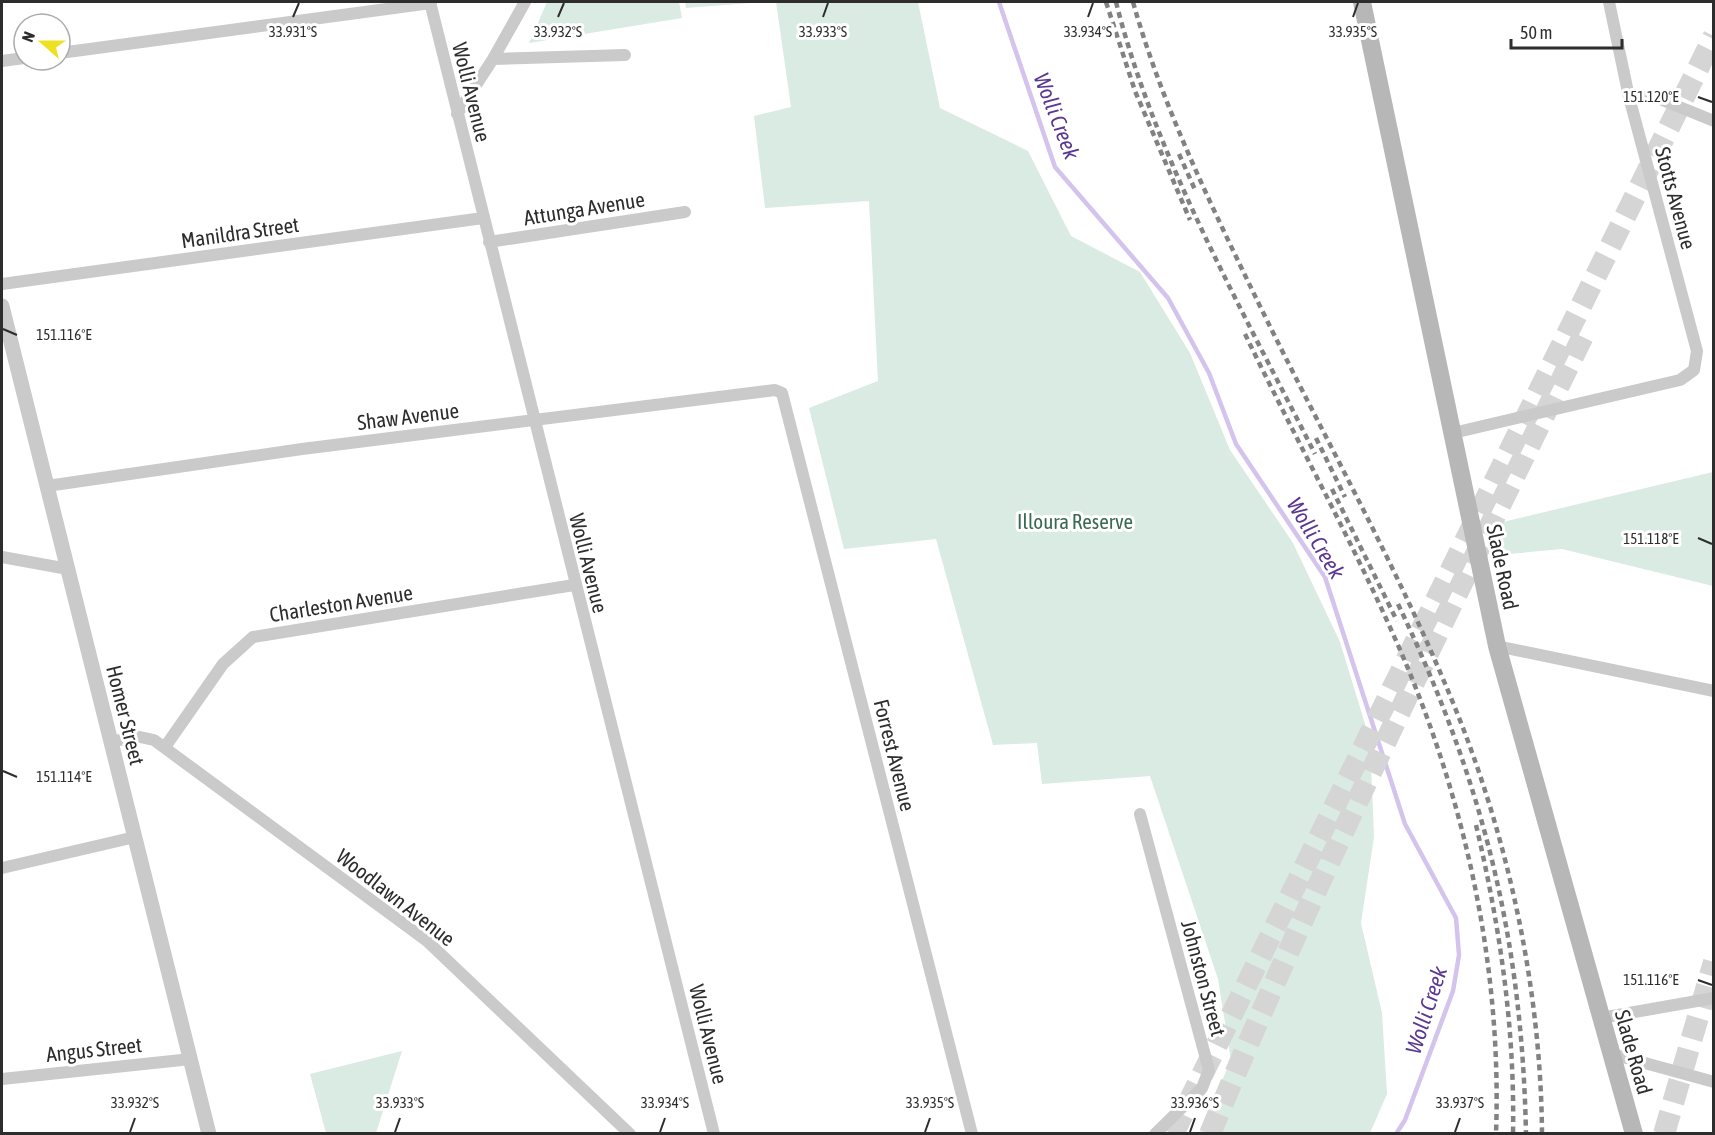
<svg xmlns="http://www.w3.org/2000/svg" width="1715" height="1135" font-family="'Asap Condensed',sans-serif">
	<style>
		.green { fill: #d9ebe2 }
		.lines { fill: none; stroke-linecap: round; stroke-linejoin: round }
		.stream { stroke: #d4c4ed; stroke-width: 4.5 }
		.motorway-tunnel { stroke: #d5d5d5; stroke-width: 22; stroke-dasharray: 22 11; stroke-linecap: butt }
		.minor { stroke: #cacaca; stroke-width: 12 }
		.tertiary { stroke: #cacaca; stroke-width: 15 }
		.secondary { stroke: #b7b7b7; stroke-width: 18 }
		.rail { stroke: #828282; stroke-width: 4.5; stroke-dasharray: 6 4.5; stroke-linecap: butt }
		.ticks { fill: none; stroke: #2d2d2d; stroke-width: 2 }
		.labels { text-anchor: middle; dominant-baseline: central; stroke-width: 6; stroke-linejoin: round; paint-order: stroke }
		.street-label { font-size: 21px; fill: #2d2d2d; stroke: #fff }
		.park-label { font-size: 21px; fill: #386a53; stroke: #fff }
		.water-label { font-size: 22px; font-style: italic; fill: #5b3792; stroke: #fff }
		.ticks-label { font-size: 15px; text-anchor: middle; fill: #2d2d2d; stroke: #fff; stroke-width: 6; stroke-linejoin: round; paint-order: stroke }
	</style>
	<rect width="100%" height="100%" fill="#fff"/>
	<!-- green -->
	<path class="green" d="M547,2H679L682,18L529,43Z
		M685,2H764L686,8Z
		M776,2H918L940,108L1028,151L1071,236L1140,272L1190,353L1230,450L1293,543L1340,642L1370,740L1374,837L1361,923L1382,1013L1387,1094L1370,1133H1199L1231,1060L1218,979L1150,776L1042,784L1037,743L993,745L936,539L844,549L809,408L878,381L869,201L765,208L754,116L791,107Z
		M1713,472V586L1562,549L1499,555L1495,552L1490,525Z
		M402,1051L376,1133H326L310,1074Z"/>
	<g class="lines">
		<!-- stream -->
		<path class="stream" d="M999,2L1055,167L1168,298L1209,373L1236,444L1325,577L1405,824L1456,918L1459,955L1453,991L1405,1120L1396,1134"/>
		<!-- motorway-tunnel -->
		<path class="motorway-tunnel" d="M1173,1134L1714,36
			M1210,1134C1323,860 1456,596 1586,330
			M1664,1134L1714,962"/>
		<!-- minor -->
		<path class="minor" d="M430,2L714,1134
			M60,53L431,3
			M493,59L625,55
			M2,61L24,58
			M1629,97H1655L1714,121
			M457,114L493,59L525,2
			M489,242L685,212
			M2,284L483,218
			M1453,433L1680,380L1694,370L1697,351L1629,97L1609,2
			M47,486L302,449L775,390L782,393L972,1134
			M2,557L68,569
			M1497,646L1714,691
			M112,742L135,736L154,740L427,941L630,1134
			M165,747L223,664L253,637L574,585
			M1140,814L1209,1070L1202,1088L1155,1134
			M2,868L135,837
			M1601,1018L1714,998
			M1612,1054L1714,1082
			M2,1079L191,1059"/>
		<!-- tertiary -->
		<path class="tertiary" d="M2,306L209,1134"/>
		<!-- secondary -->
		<path class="secondary" d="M1362,2L1497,646L1634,1134"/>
		<!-- rail -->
		<path class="rail" d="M1106,2L1135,91L1190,220
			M1116,2C1155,157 1243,311 1315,454
			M1133,2C1162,105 1210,203 1257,300C1326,442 1406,581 1463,728C1512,856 1541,997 1542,1134
			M1179,154L1196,192
			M1245,334C1296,440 1354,544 1401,652C1466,803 1502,969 1496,1134
			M1316,438L1345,497
			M1332,489L1397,621
			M1398,604C1483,782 1522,937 1526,1134
			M1476,825C1500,927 1515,1028 1513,1134"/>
	</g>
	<!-- ticks -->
	<path class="ticks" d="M293,17L299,3M558,17L564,3M823,17L828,3M1088,17L1093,3M1353,17L1358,3M1698,97L1712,102M3,329L17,335M1698,538L1712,544M3,771L17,777M1698,980L1712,985M130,1132L135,1118M395,1132L400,1118M660,1132L665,1118M925,1132L930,1118M1190,1132L1195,1118M1455,1132L1460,1118"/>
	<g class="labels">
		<!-- street labels -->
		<g class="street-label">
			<text transform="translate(472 92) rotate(76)">Wolli Avenue</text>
			<text transform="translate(1676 198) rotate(75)">Stotts Avenue</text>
			<text transform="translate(584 208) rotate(-9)">Attunga Avenue</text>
			<text transform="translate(240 232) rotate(-8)">Manildra Street</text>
			<text transform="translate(408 416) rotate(-7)">Shaw Avenue</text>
			<text transform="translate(589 563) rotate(76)">Wolli Avenue</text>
			<text transform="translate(1503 567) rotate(78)">Slade Road</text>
			<text transform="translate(341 603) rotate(-9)">Charleston Avenue</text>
			<text transform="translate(126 715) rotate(76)">Homer Street</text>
			<text transform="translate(895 755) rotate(76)">Forrest Avenue</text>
			<text transform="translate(396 897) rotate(38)">Woodlawn Avenue</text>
			<text transform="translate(1204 978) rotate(75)">Johnston Street</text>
			<text transform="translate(709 1034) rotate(76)">Wolli Avenue</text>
			<text transform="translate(94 1049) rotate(-6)">Angus Street</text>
			<text transform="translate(1634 1052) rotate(74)">Slade Road</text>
		</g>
		<!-- park labels -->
		<g class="park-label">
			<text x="1075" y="521">Illoura Reserve</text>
		</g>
		<!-- water labels -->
		<g class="water-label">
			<text transform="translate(1057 116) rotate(69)">Wolli Creek</text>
			<text transform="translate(1316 538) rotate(59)">Wolli Creek</text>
			<text transform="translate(1426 1010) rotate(-72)">Wolli Creek</text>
		</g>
	</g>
	<g class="ticks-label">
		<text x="293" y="37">33.931°S</text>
		<text x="558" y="37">33.932°S</text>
		<text x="823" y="37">33.933°S</text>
		<text x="1088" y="37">33.934°S</text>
		<text x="1353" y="37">33.935°S</text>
		<text x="1651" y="102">151.120°E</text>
		<text x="64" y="340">151.116°E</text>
		<text x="1651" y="544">151.118°E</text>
		<text x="64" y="782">151.114°E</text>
		<text x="1651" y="985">151.116°E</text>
		<text x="135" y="1108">33.932°S</text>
		<text x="400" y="1108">33.933°S</text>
		<text x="665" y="1108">33.934°S</text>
		<text x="930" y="1108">33.935°S</text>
		<text x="1195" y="1108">33.936°S</text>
		<text x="1460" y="1108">33.937°S</text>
	</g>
	<!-- border -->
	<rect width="1715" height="1135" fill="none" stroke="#2d2d2d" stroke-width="6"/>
	<!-- north arrow -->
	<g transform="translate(42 42) rotate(291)"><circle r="28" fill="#ffffff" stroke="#ababab" stroke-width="1.5"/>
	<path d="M0-4.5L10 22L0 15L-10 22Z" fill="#eee124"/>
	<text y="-9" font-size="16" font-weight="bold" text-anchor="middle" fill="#2d2d2d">N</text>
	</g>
	<!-- scale -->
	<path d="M1511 39v9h111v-9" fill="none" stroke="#2d2d2d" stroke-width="3"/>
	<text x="1520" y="39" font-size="18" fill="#2d2d2d" stroke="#ffffff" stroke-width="4.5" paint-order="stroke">50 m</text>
</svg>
